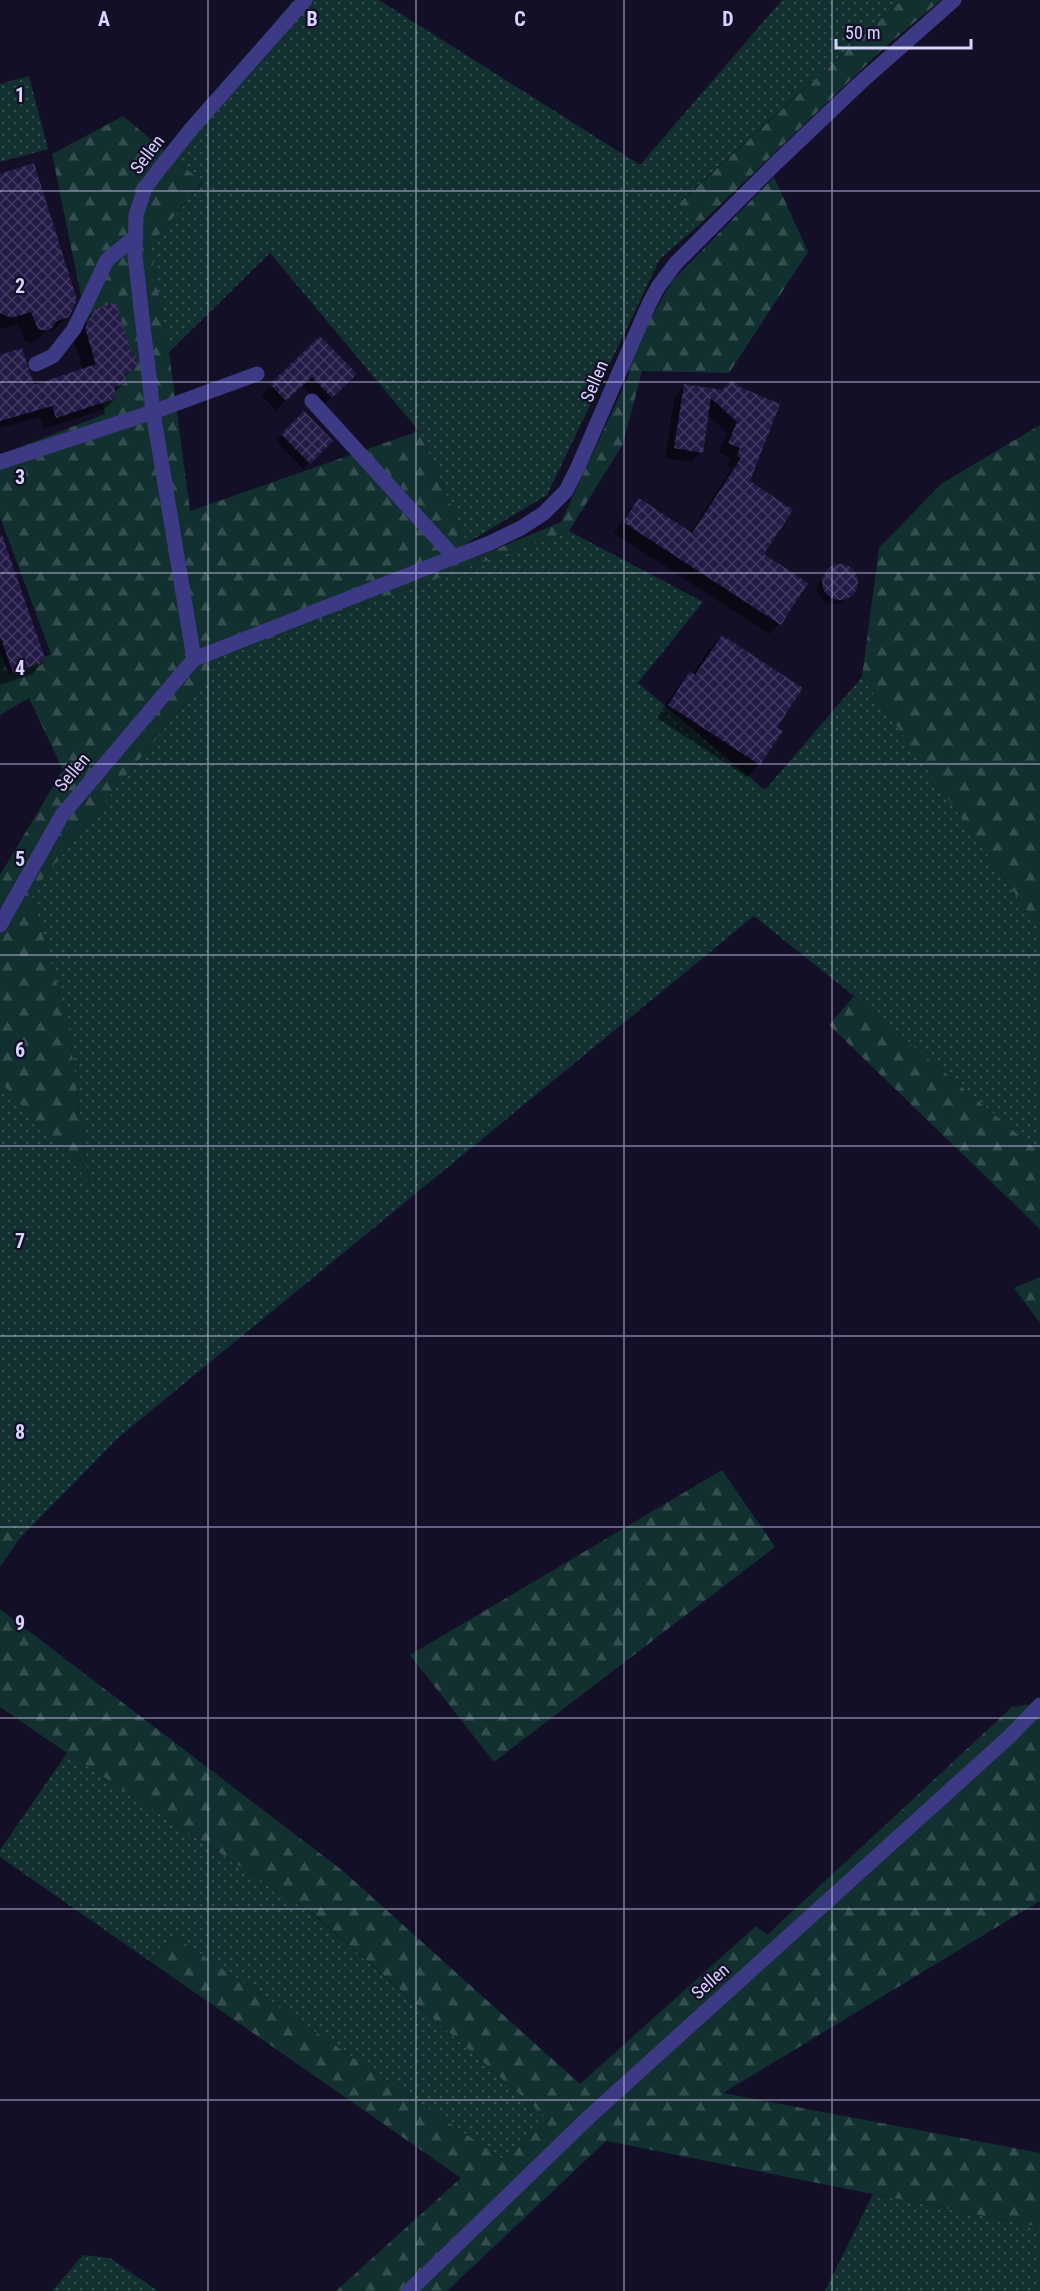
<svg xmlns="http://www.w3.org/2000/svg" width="1040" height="2291" font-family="'Roboto Condensed',sans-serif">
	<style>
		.grass { fill: url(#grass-dots) }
		.forest { fill: url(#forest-firs) }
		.shadow { fill: #0007 }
		.building { fill: url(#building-cross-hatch) }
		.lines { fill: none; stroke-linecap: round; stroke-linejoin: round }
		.minor { stroke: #3d3a85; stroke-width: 15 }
		.grid { fill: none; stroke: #d9d4ff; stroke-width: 1.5; stroke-opacity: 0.55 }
		.labels { text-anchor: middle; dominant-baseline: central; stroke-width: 4.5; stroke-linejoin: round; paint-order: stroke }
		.street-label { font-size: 18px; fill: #d9d4ff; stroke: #130f26 }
		.grid-label { font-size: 20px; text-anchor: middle; font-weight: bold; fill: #d9d4ff; stroke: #130f26; stroke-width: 4.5; stroke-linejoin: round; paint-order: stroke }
	</style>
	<defs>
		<pattern id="grass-dots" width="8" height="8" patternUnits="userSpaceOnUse" patternTransform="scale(1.5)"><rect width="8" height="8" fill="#12302f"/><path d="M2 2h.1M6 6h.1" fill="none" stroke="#344d4e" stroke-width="1.8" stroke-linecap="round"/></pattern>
		<pattern id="forest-firs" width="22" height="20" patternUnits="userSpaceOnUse" patternTransform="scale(1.5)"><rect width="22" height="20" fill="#12302f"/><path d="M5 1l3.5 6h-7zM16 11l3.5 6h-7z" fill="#344d4e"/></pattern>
		<pattern id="building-cross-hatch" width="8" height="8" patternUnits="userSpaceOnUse" patternTransform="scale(1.5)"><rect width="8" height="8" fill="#241b47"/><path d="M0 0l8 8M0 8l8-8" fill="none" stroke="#433b63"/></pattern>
	</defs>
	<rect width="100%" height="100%" fill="#130f26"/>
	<!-- grass -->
	<path class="grass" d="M294,0H379L640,165L782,0H902L679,202L696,228L660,259L547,495L467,543L419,431L270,253L169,352L150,246L202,183L166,151Z
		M29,76L48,149L0,162V84Z
		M569,531L703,602L638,683L765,790L862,677L1040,929V1153L854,996L754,916L119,1437L20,1538L0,1518V1081L89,1181L68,1023L31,893L224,655Z
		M67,1753L314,1915L548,2119L504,2160L174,1936L151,1962L0,1857V1850Z
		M873,2194L1040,2227V2291H825Z
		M83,2255L110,2258L158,2291H52Z"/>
	<!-- forest -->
	<path class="forest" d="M902,0H941L884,48L696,228L679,203Z
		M123,116L202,182L150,246L169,352L190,511L419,431L467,543L479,556L561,522L628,377L631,353L672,281L774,177L808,252L729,373L642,371L623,444L569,531L224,655L31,893L68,1023L89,1182L0,1081V875L63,770L29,698L0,715V652L9,674L51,654L0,517V455L105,414L52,154Z
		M1040,425V929L862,677L879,548L941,484Z
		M854,996L1040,1153V1229L829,1025Z
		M1040,1277V1323L1014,1288Z
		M722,1470L775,1547L494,1762L410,1655Z
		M0,1518L20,1538L0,1567Z
		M0,1609L343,1871L580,2084L756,1926L767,1935L1012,1707L1040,1703V1901L723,2093L1040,2153V2227L606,2141L447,2291H336L461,2178L151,1962L174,1936L504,2160L548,2119L316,1916L67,1753L0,1707Z"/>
	<!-- shadow -->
	<path class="shadow" d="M0,176L68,316L55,329L45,332L36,341L31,343L25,341L18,324L0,329Z
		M95,310L133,368L124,377L125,382L114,393L116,398L104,409L44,429L40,417L0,428V356L33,386L83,370L74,341L83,322Z
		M320,338L355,374L322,406L302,385L276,410L261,395Z
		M732,382L761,555L806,584L779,624L769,634L614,533L629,510L639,500L690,533L732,468L727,466L731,458L719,453L727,433L707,414L701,452L691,462L665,458L675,396L685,386L722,391Z
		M304,413L331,441L303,469L276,441Z
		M0,541L45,661L32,674L0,685Z
		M845,566L851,570L855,576L856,588L841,603L828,604L822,600L816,591L818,583L835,567Z
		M722,636L775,728L759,764L747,777L657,718L678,686L691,673L693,674L709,649Z"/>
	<!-- building -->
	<path class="building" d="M34,163L77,300L69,317L57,321L51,329L46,331L38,329L31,312L11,318L0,313V174Z
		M116,302L131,352L136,357L138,364L134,369L124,375L127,382L114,387L117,398L56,418L52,406L0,421V355L22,348L34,385L96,364L85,328L95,309Z
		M320,336L357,374L332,398L312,377L286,401L270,384Z
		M732,380L740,387L780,404L750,481L793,510L764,554L808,583L781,625L623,522L639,498L692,533L741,458L737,456L740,448L728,443L737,422L711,398L703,453L674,448L684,384L722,390Z
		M304,411L333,441L310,464L281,434Z
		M2,535L46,661L13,673L0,636V536Z
		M822 582a18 18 0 1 1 36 0a18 18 0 1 1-36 0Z
		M722,635L803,688L777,727L783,731L760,765L668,705L690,671L695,675Z"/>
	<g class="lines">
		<!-- minor -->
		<path class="minor" d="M305,0L192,128L160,168L145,188L136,215L135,256L153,412L194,659L490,543L521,528L544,513L566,491L578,467L649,304L658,287L676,263L775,164L860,83L954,0
			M36,364L53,356L74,329L107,260L136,236
			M312,401L454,557
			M0,462L153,412L257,374
			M0,925L62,815L194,659
			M409,2291L590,2116L1010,1736L1040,1705"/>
	</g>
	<!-- grid -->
	<path class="grid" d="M208,0V2291M416,0V2291M624,0V2291M832,0V2291M0,191H1040M0,382H1040M0,573H1040M0,764H1040M0,955H1040M0,1146H1040M0,1336H1040M0,1527H1040M0,1718H1040M0,1909H1040M0,2100H1040"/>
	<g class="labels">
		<!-- street labels -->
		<g class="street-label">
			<text transform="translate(147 154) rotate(-53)">Sellen</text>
			<text transform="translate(594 381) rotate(-67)">Sellen</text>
			<text transform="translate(72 772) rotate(-50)">Sellen</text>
			<text transform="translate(710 1981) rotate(-42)">Sellen</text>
		</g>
	</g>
	<g class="grid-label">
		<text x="104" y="26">A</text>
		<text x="312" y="26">B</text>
		<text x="520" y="26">C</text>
		<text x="728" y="26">D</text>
		<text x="20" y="102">1</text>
		<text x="20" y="293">2</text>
		<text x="20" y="484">3</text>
		<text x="20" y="675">4</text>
		<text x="20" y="866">5</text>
		<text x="20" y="1057">6</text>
		<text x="20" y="1248">7</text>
		<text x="20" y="1439">8</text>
		<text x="20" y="1630">9</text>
	</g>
	<!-- scale -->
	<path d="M836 39v9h135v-9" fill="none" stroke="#d9d4ff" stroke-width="3"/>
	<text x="845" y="39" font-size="18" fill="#d9d4ff" stroke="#130f26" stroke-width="4.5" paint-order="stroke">50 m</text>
</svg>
